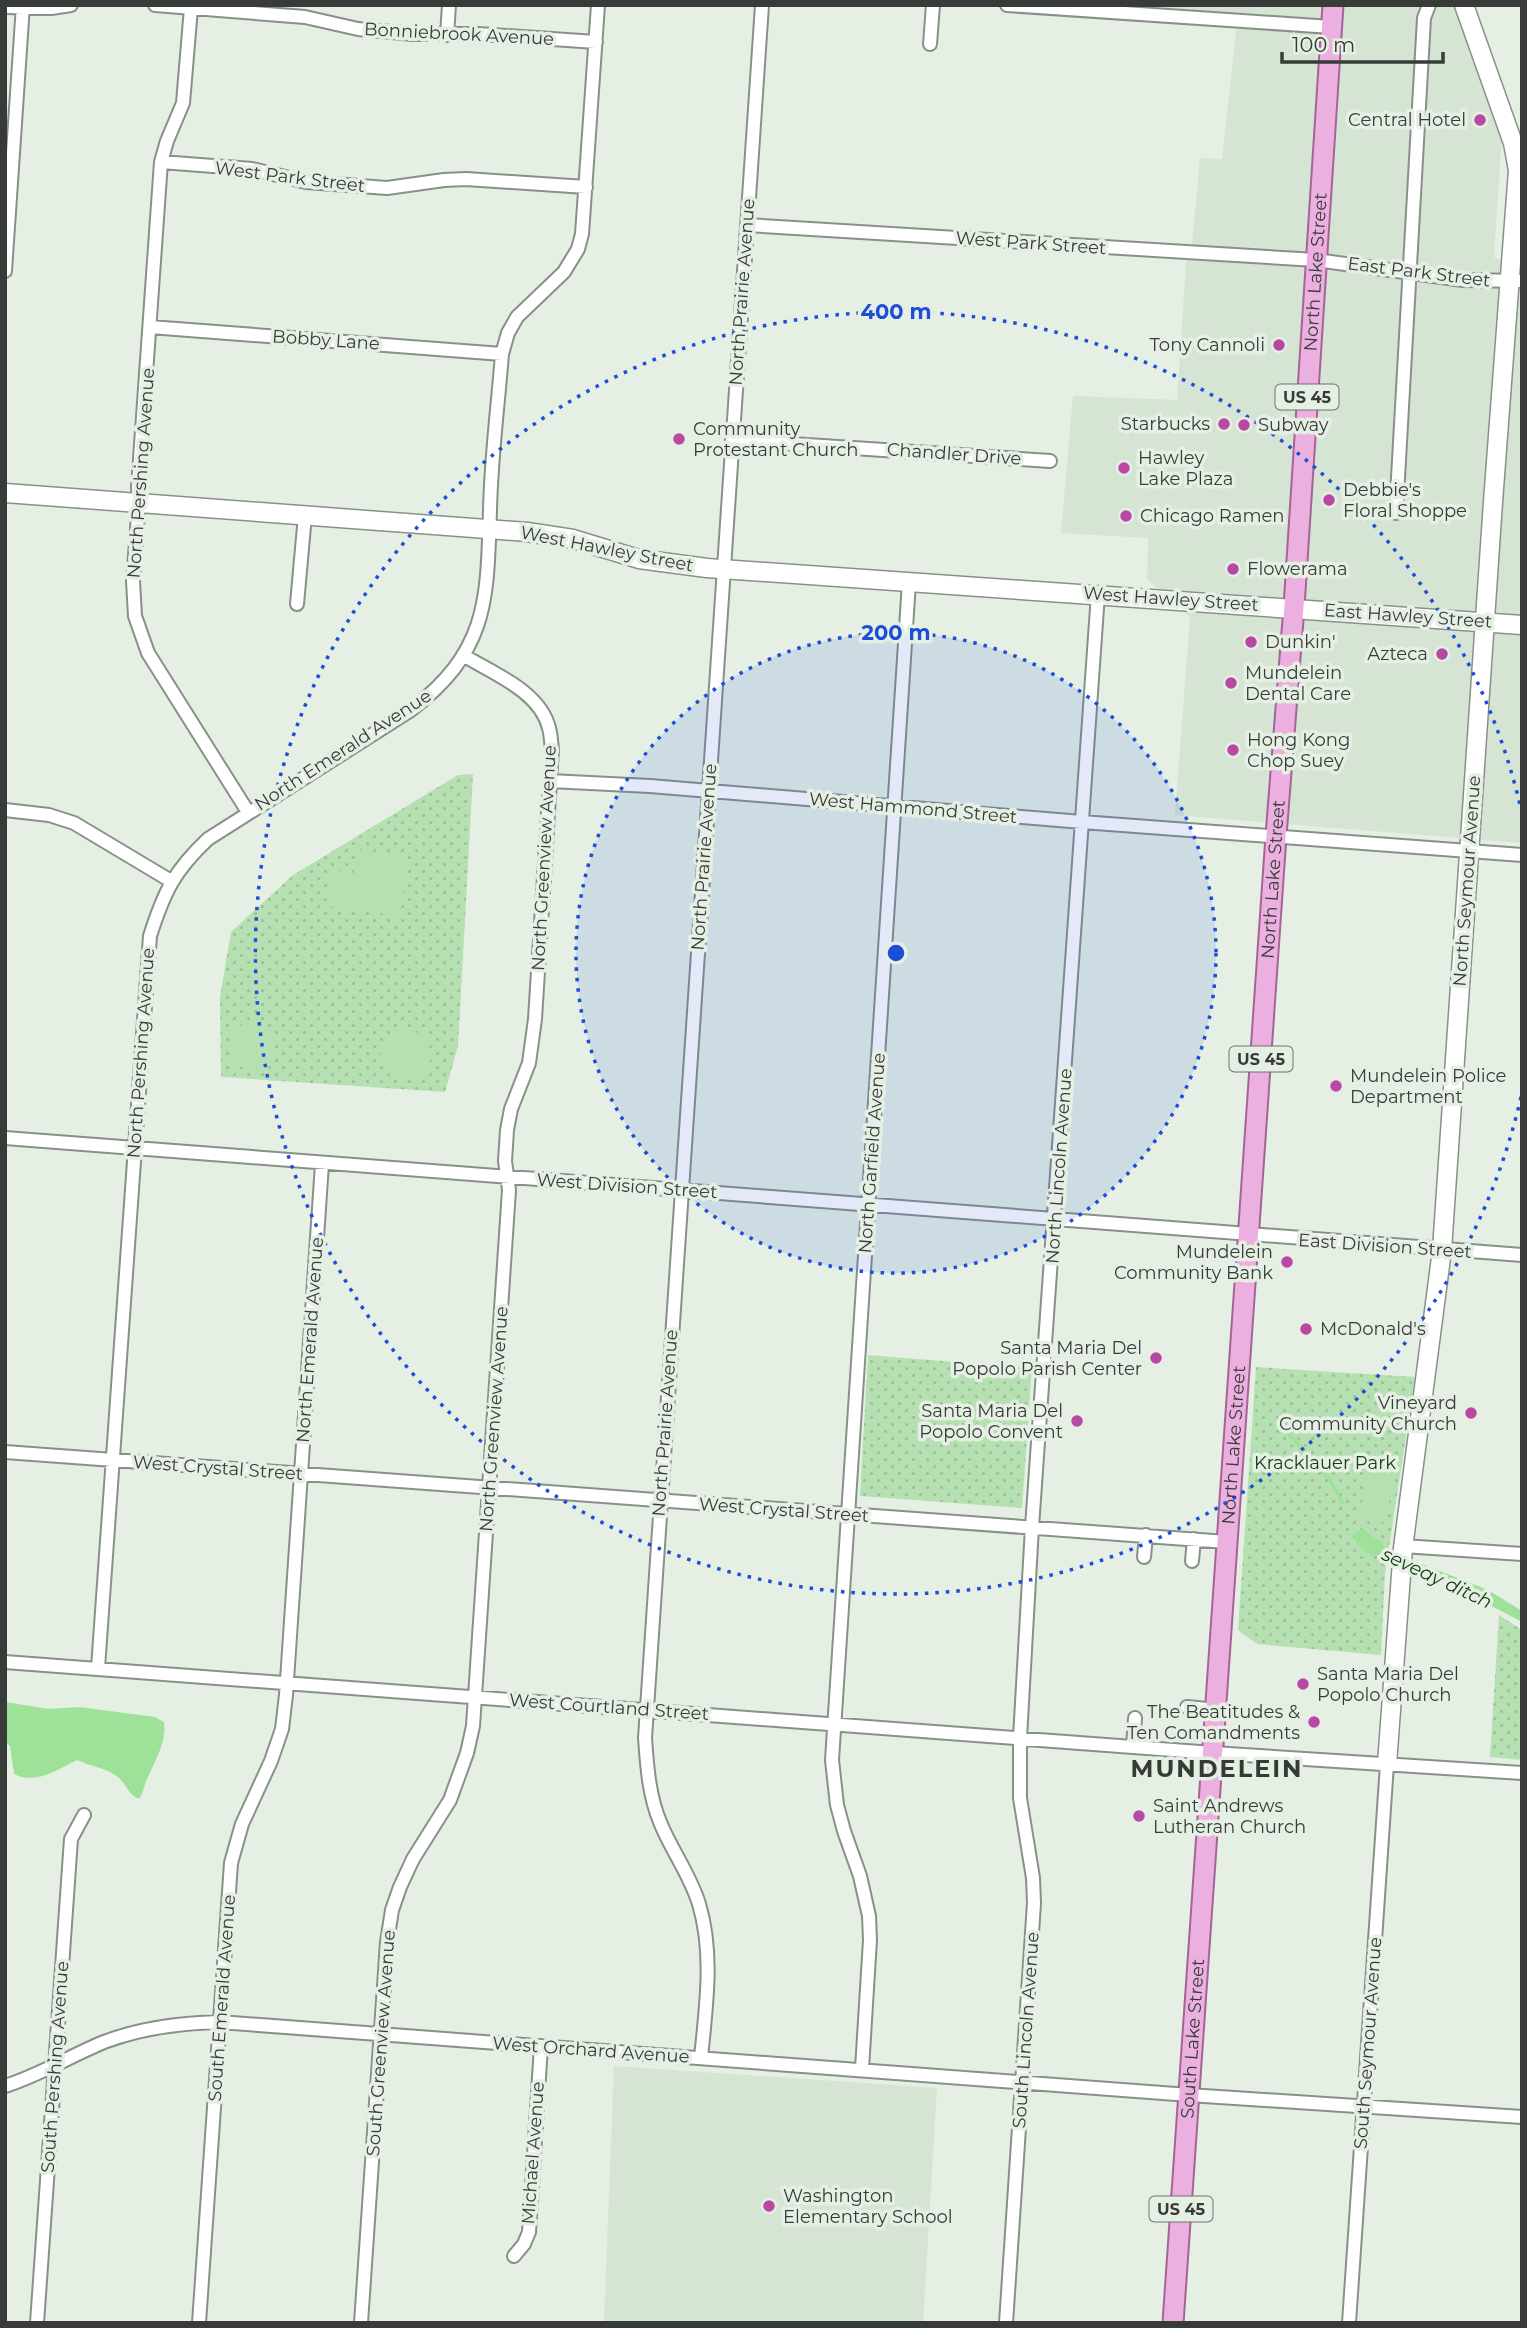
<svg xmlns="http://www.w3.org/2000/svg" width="1527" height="2328" font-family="Montserrat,sans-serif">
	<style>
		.built { fill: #d5e4d3 }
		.park { fill: url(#park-dots) }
		.garden { fill: #b6e0b2 }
		.water { fill: #9ee198 }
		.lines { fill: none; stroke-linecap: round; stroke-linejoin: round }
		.stream { stroke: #9ee198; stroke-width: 3.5 }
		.street-casing { stroke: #889187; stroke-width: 16 }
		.secondary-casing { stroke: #889187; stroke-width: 21 }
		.primary-casing { stroke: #a46596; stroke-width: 23 }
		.street { stroke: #fff; stroke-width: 12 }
		.secondary { stroke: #fff; stroke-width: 18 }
		.primary { stroke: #ebb0df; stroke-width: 19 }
		.ring { fill: none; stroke: #1d4ed8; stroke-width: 3.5; stroke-dasharray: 3.5 7 }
		.poi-dot { fill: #b948a4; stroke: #e5efe4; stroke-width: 2.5 }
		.labels { text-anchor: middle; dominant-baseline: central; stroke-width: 7; stroke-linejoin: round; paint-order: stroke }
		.shield { fill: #e5efe4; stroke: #6c726c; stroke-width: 2 }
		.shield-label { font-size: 16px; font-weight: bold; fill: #383c38 }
		.street-label { font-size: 18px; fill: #383c38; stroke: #e5efe4 }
		.poi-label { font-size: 18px; fill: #383c38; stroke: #e5efe4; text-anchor: start }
		.park-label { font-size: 18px; fill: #123f10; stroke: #e5efe4 }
		.water-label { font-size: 19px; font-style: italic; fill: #144112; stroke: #e5efe4 }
		.district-label { font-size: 24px; font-weight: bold; letter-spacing: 2px; fill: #333b32; stroke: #e5efe4 }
		.centre { fill: #1d4ed8; stroke: #e5efe4; stroke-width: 3.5 }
		.ring-label { font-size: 21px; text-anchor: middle; font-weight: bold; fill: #1d4ed8; stroke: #e5efe4; stroke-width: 7; stroke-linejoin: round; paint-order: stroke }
	</style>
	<defs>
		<pattern id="park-dots" width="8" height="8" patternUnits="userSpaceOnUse" patternTransform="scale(1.75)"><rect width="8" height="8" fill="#b6e0b2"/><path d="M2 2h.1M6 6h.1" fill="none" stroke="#9dc19a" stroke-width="1.8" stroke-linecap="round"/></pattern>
	</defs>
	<rect width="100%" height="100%" fill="#e5efe4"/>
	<!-- built -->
	<path class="built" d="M1162,5H1461L1502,134L1494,257L1522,270V843L1175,815L1190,617L1147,579L1148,538L1061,533L1073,396L1177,400L1186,263L1192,244L1200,158L1222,159L1238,15L1161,7Z
		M614,2066L937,2088L923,2323H604Z"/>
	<!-- park -->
	<path class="park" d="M473,774L458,1046L445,1092L221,1077L220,997L231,932L293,875L458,775Z
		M868,1355L1032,1368L1022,1508L860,1496Z
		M1256,1367L1415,1377L1385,1574L1381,1655L1257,1644L1238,1630Z
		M1499,1615L1522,1630V1760L1490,1757Z"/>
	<!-- garden -->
	<path class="garden" d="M357,850L408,856L400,916L326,906L330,870L354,873Z
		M228 1046a23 23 0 1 1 46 0a23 23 0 1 1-46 0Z
		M381 1055a25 25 0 1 1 50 0a25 25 0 1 1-50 0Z
		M1368,1461L1395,1466L1386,1523L1360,1519Z"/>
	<!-- water -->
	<path class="water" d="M1362,1529L1382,1543L1386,1550L1488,1590L1522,1611V1622L1461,1590L1389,1559C1375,1558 1355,1550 1354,1534Z
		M5,1702L49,1709L79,1707L155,1717L164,1722C167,1741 155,1761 148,1777C144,1785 144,1792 139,1799C129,1795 127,1786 119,1778C106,1767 91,1767 77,1760C57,1770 35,1785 14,1774L10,1746L5,1742Z"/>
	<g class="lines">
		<!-- stream -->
		<path class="stream" d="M1287,1432L1330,1480L1342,1502"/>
		<defs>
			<path id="street" d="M155,5L305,17L358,29L413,34H478L596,42
				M1007,5L1331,27
				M5,7L51,8L71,5
				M191,8L183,103L167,141L161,162L138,487L139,503L133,581L135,616L148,653L248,812
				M447,35L449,5
				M930,44L933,5
				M161,162L252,169L306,182L387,188L444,180L466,179L586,187
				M747,225L1316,260L1463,280L1522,281
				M5,271L23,5
				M150,327L502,354
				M732,440L1050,461
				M1396,513L1424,18L1429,5
				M297,604L305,515
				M550,781L650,786L1082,822L1522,855
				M5,810L49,815L74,823L171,881
				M5,1138L1522,1255
				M5,1452L1227,1542
				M1403,1546L1522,1554
				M1144,1557L1146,1535
				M1192,1561L1194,1539
				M5,1662L1213,1753L1522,1773
				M98,1668L150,936C164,892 174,871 208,839L411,710C489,650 487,600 490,510C491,458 498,406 502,354L508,333L517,317L564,272L578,249L582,234L598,5
				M1187,1707L1216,1710
				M1133,1747L1135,1718
				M701,2058C706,2006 714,1954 699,1904C690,1874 671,1850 660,1822C649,1796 647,1766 645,1738L762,5
				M862,2069L870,1940L869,1916L860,1876L844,1831L837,1805L832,1760L909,582
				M5,2086C40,2075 70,2056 104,2042C141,2028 179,2023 219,2022L1189,2095L1522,2117
				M514,2256L524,2244L529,2232L541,2046
				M37,2323L71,1839L84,1815
				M199,2323L231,1863L242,1824L271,1761L282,1729L286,1695L322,1164
				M361,2323L387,1942L392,1910L400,1887L413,1859L450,1800L467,1753L473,1726L509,1190L505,1161L507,1130L511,1109L529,1063L535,1019L552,750C551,742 551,735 549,728C540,691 492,673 463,655
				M1006,2323L1034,1903L1033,1878L1020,1798V1738L1032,1527L1098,594
				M1349,2323L1387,1764"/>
			<path id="secondary" d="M5,493L527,532L573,539L639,559L707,568L1522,625
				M1387,1764L1403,1548L1442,1250L1493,502L1518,170L1513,143L1464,5"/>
			<g id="primary">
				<path id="s1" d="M1173,2323L1276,836L1294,607L1333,5"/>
			</g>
		</defs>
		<!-- street casing -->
		<use href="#street" class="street-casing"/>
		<!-- secondary casing -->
		<use href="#secondary" class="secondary-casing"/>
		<!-- primary casing -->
		<use href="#primary" class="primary-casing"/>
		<!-- street -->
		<use href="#street" class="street"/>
		<!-- secondary -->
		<use href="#secondary" class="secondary"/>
		<!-- primary -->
		<use href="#primary" class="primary"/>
	</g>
	<!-- distance rings -->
	<circle cx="896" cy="953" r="320" fill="#1d4ed8" fill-opacity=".12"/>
	<g class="ring">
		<circle cx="896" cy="953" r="320"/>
		<path d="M1521 1097A641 641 0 1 1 1521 809"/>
	</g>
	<!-- markers -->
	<g class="poi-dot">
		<circle cx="1480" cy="120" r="7"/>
		<circle cx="1279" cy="345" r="7"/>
		<circle cx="1224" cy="424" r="7"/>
		<circle cx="1244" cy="425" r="7"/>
		<circle cx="679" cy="439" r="7"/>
		<circle cx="1124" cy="468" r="7"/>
		<circle cx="1329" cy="500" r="7"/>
		<circle cx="1126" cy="516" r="7"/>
		<circle cx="1233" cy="569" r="7"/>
		<circle cx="1251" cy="642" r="7"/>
		<circle cx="1442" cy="654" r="7"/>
		<circle cx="1231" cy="683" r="7"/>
		<circle cx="1233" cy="750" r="7"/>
		<circle cx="1336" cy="1086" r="7"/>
		<circle cx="1287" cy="1262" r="7"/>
		<circle cx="1306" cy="1329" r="7"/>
		<circle cx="1156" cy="1358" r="7"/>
		<circle cx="1471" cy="1413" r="7"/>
		<circle cx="1077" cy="1421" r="7"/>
		<circle cx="1303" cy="1684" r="7"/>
		<circle cx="1314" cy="1722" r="7"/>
		<circle cx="1139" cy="1816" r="7"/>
		<circle cx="769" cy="2206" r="7"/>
	</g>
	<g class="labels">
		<!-- shield labels -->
		<g class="shield">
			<rect x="1275.5" y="384.5" width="63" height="25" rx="5"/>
			<rect x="1229.5" y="1046.5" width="63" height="25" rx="5"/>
			<rect x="1149.5" y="2196.5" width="63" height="25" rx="5"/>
		</g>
		<g class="shield-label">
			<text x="1307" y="397">US 45</text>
			<text x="1261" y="1059">US 45</text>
			<text x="1181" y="2209">US 45</text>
		</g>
		<!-- street labels -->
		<g class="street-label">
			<text transform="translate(459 34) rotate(3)">Bonniebrook Avenue</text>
			<text transform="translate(290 177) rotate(7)">West Park Street</text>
			<text transform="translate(1031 243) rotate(4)">West Park Street</text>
			<text stroke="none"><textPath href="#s1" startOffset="2056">North Lake Street</textPath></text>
			<text transform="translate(1419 272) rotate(7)">East Park Street</text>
			<text transform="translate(742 292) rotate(-86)">North Prairie Avenue</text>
			<text transform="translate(326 340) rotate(4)">Bobby Lane</text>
			<text transform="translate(954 454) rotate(4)">Chandler Drive</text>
			<text transform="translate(141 473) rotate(-86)">North Pershing Avenue</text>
			<text transform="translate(607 549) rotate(11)">West Hawley Street</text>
			<text transform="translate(1171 599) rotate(4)">West Hawley Street</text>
			<text transform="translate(1408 616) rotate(4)">East Hawley Street</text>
			<text transform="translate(343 750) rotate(-33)">North Emerald Avenue</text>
			<text transform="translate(913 808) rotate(5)">West Hammond Street</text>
			<text transform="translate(704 857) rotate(-86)">North Prairie Avenue</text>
			<text transform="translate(544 858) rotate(-87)">North Greenview Avenue</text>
			<text stroke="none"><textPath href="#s1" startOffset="1447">North Lake Street</textPath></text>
			<text transform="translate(1467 881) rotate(-86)">North Seymour Avenue</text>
			<text transform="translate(141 1053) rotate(-86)">North Pershing Avenue</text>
			<text transform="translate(872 1153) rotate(-86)">North Garfield Avenue</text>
			<text transform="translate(1059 1166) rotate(-86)">North Lincoln Avenue</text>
			<text transform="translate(627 1186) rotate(4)">West Division Street</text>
			<text transform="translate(1385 1246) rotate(4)">East Division Street</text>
			<text transform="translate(310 1340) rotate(-86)">North Emerald Avenue</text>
			<text transform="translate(494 1419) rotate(-86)">North Greenview Avenue</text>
			<text transform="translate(665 1423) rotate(-86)">North Prairie Avenue</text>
			<text stroke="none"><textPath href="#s1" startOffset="880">North Lake Street</textPath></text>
			<text transform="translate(218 1468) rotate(4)">West Crystal Street</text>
			<text transform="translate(784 1510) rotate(4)">West Crystal Street</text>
			<text transform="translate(609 1707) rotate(4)">West Courtland Street</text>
			<text transform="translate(222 1998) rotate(-86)">South Emerald Avenue</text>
			<text transform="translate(1026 2030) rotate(-86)">South Lincoln Avenue</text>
			<text stroke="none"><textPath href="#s1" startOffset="285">South Lake Street</textPath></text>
			<text transform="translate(381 2043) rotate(-86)">South Greenview Avenue</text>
			<text transform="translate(1368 2043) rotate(-86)">South Seymour Avenue</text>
			<text transform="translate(591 2050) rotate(4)">West Orchard Avenue</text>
			<text transform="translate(55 2067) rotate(-86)">South Pershing Avenue</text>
			<text transform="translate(533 2153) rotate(-86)">Michael Avenue</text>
		</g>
		<!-- poi labels -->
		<g class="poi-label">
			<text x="1466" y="120" text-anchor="end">Central Hotel</text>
			<text x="1265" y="345" text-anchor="end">Tony Cannoli</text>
			<text x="1210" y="424" text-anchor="end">Starbucks</text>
			<text x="1258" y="425">Subway</text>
			<text x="693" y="429">Community<tspan x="693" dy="21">Protestant Church</tspan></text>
			<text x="1138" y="458">Hawley<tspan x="1138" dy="21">Lake Plaza</tspan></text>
			<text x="1343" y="490">Debbie's<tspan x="1343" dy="21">Floral Shoppe</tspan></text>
			<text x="1140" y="516">Chicago Ramen</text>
			<text x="1247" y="569">Flowerama</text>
			<text x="1265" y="642">Dunkin'</text>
			<text x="1428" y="654" text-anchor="end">Azteca</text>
			<text x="1245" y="673">Mundelein<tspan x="1245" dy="21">Dental Care</tspan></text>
			<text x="1247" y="740">Hong Kong<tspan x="1247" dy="21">Chop Suey</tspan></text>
			<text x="1350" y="1076">Mundelein Police<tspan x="1350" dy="21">Department</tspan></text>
			<text x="1273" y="1252" text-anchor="end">Mundelein<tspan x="1273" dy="21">Community Bank</tspan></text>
			<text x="1320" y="1329">McDonald's</text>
			<text x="1142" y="1348" text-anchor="end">Santa Maria Del<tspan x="1142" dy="21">Popolo Parish Center</tspan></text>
			<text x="1457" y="1403" text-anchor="end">Vineyard<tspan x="1457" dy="21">Community Church</tspan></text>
			<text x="1063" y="1411" text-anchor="end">Santa Maria Del<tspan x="1063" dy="21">Popolo Convent</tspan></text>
			<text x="1317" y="1674">Santa Maria Del<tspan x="1317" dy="21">Popolo Church</tspan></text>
			<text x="1300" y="1712" text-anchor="end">The Beatitudes &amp;<tspan x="1300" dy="21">Ten Comandments</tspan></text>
			<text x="1153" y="1806">Saint Andrews<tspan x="1153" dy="21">Lutheran Church</tspan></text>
			<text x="783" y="2196">Washington<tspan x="783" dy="21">Elementary School</tspan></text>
		</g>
		<!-- park labels -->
		<g class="park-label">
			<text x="1325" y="1463">Kracklauer Park</text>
		</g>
		<!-- water labels -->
		<g class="water-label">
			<text transform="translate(1437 1578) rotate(25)">seveay ditch</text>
		</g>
		<!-- district labels -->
		<g class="district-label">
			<text x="1217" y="1768">MUNDELEIN</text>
		</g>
	</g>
	<circle cx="896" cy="953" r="10" class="centre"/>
	<g class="ring-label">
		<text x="896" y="319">400 m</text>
		<text x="896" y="640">200 m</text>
	</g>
	<!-- border -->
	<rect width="1527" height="2328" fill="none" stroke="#383c38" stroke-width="14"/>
	<!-- scale -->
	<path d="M1282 52v10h161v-10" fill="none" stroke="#383c38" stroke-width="3.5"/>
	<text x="1292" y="52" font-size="21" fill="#383c38" stroke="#e5efe4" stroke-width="5" paint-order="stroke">100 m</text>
</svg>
